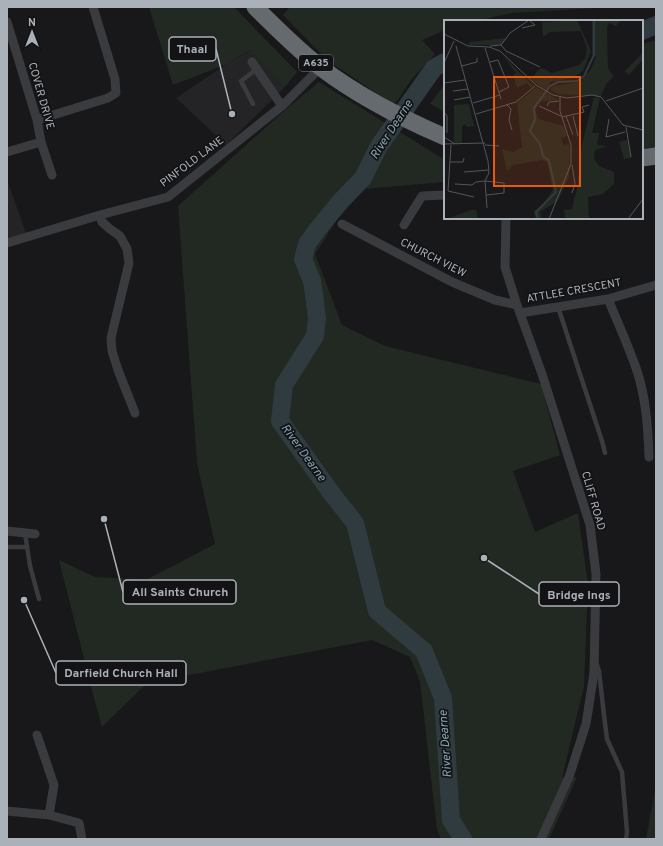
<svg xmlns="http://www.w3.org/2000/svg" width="663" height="846" font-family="Overpass,sans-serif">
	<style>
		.built { fill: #242427 }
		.green { fill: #222922 }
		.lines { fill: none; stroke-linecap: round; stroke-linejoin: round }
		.river { stroke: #303b3f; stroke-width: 18 }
		.lane { stroke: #393b3e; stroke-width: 4.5 }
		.street { stroke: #393b3e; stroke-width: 9 }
		.highway { stroke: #656a6f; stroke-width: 17 }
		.labels { text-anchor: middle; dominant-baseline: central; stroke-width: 3.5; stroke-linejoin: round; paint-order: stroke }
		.shield { fill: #131315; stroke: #7d8288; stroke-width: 1 }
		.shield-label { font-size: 10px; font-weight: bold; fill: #abb1b9 }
		.street-label { font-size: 11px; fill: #abb1b9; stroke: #131315 }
		.water-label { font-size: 12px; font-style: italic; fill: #84a5b1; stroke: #131315 }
		.inset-river { fill: none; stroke: #303b3f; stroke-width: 2 }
		.inset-road { fill: none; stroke: #53555a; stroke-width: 1 }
		.view { fill: #e8590c; fill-opacity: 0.15; stroke: #e8590c; stroke-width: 2 }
		.inset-edge { fill: none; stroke: #abb1b9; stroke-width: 2 }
		.leader { fill: none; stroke: #abb1b9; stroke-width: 1.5 }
		.callout-dot { fill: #abb1b9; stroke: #131315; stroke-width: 1.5 }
		.callout { fill: #131315; stroke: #abb1b9; stroke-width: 1.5 }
		.callout-label { font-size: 12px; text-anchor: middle; font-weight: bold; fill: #abb1b9 }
	</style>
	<rect width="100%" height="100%" fill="#18181a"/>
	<!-- built -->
	<path class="built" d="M251,50L284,88L226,145L176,98L227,64Z
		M7,180L26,233L7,239Z"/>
	<!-- green -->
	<path class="green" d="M149,7H234L297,72L284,88L250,50L227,64L173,85Z
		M290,7H614L511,13L476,21H445V30L422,40L435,54L411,80L394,105L327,60L283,15Z
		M656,40V149L642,151V44Z
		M319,82L445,160V182L363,189L340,215L315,254L342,325L385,346L541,384L560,455L513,471L535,532L578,513L588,584L584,686L562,778L577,777L549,839H441L437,830L420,681L410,657L372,640L147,683L102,727L94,698L59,560L95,577L146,580L215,544L197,463L178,206L291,105Z
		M445,84V112L430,104Z
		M656,785V839H646Z"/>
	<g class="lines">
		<!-- river -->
		<path class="river" d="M642,31L656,25
			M445,62L434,68L379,146L363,178L340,202L317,230L307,244L303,259L312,281L315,302L317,318L315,336L284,385L280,421L332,494L355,523L377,611L424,651L443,698L451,820L463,839"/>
		<!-- lane -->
		<path class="lane" d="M253,104L241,81L257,69
			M558,307L602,441L605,453
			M25,533L30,566L39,599
			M7,547H27
			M597,665L599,671L604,715L607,739L622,772L627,832L626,839"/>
		<!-- street -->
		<path class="street" d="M7,22L37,120L41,142L52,175
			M252,62L282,106
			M37,120L108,98L116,93L115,79L93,7
			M7,152L41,142
			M100,215L102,222L110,229L120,236L127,249L129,263L111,338L112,351L118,370L135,413
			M506,218L505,267L517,305L542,374L590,525L596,574L594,673L586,724L569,777L541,839
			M342,224L452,282L495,300L517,305
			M404,225L422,196L445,195
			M7,243L100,215L168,197L282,106L321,67
			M608,299C618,323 629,347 637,371C646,398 648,428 649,457
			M520,313L608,299L656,285
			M7,531L35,534
			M37,735L54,785L49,815
			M7,811L49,815L79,823L82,839"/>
		<!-- highway -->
		<path class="highway" d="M255,7C276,28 297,49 320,67C358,96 401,118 445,137
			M642,158L656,156"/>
	</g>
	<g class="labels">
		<!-- shield labels -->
		<rect class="shield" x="299" y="55" width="34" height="16" rx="3"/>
		<g class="shield-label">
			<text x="316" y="63">A635</text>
		</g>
		<!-- street labels -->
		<g class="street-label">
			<text transform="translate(41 96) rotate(74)">COVER DRIVE</text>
			<text transform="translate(192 162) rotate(-37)">PINFOLD LANE</text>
			<text transform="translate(433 258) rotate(27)">CHURCH VIEW</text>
			<text transform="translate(574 291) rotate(-10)">ATTLEE CRESCENT</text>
			<text transform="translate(593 501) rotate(74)">CLIFF ROAD</text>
		</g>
		<!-- water labels -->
		<g class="water-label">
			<text transform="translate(392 130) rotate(-57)">River Dearne</text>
			<text transform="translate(303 453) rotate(54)">River Dearne</text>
			<text transform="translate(446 744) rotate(-94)">River Dearne</text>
		</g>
	</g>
	<!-- overview -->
	<g transform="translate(444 20)">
		<rect width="199" height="199" fill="#18181a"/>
		<path d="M133,0L147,31L139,51L129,58L105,62L106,64L101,70L87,59L94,50L98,48L108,53L135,45L141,39L143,29L137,11L106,12L99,17L98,2ZM148,0L177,1L172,6L165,3L163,8L164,49L170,56L162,64L157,76L114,74L106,70L109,66L136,62L147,49L152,37L148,35ZM63,18L57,25H25V22ZM199,33V39L185,55L181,51ZM60,37L89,66L87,68L83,63L73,68L69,55L72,53ZM92,67L115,80L97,81L91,90L95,99L120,106L123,116L117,118L120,126L125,123L126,132L125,157L114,181L96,192L98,199L91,197L90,191L98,185L109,170L103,142L98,140L69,145L63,151L58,129L69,132L78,127L73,83ZM150,77L156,78L148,113H155L153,125L164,126L151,130L150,138L155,146L170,152V164L159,174L144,177L145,199H121L120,190L128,189L133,169L138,124ZM25,84L30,106L23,107L20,104L18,107V124L12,123L10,122V85ZM183,120L187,138L180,139L175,122ZM27,190H32L34,199H3Z" fill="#222922"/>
		<path class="inset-river" d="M94,199L92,192L112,172L105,141L99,136L96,124L86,111L91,100L90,88L106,66L114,62L133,61L140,56L150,35V0"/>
		<path class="inset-road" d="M78,8L91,5L85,0M0,14L24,26L45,27L56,31L92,65L109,75L123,78L148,75L157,77L179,105L199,110M57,25L66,13L85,0M12,26L44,141L45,153L41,161L43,188M46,26L57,25L62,31M41,28L57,79M62,31L96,47M46,42L54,40L65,67L55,72M0,43L10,21M18,46L33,42V38M0,63L21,60M9,71L24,69M10,80L26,77M162,81L199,68M29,83L56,75M63,85L67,89L65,100L68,110M95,86L117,96M103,86L105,82L115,81M0,92L3,96V113M32,94L72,82L91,66M122,96L129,115M129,96L134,116M118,97L140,92L138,87L145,85M165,99L162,117L181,112M182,107L187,137M0,117L11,124M0,124L41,123M7,125L4,171L30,177M41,125L55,126M6,142H19L20,138M20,152L45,150M11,164L28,165L32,162L41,161L60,163V173L42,175M128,173L131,164L128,145M105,199L127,144V125L116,91V77M184,199L199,179"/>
		<path class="view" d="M50,57H136V166H50Z"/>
		<rect width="199" height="199" class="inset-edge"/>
	</g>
	<!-- callouts -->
	<path class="leader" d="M232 114L216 49M104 519L123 592M484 558L539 594M24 600L56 673"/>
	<g class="callout-dot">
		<circle cx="232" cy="114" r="4"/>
		<circle cx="104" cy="519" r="4"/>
		<circle cx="484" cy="558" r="4"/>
		<circle cx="24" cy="600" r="4"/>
	</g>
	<g class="callout">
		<rect x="169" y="37" width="47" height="24" rx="4"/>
		<rect x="123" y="580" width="113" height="24" rx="4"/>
		<rect x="539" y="582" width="80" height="24" rx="4"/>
		<rect x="56" y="661" width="130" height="24" rx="4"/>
	</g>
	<g class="callout-label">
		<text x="192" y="53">Thaal</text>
		<text x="180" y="596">All Saints Church</text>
		<text x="579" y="599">Bridge Ings</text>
		<text x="121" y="677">Darfield Church Hall</text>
	</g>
	<!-- border -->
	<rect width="663" height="846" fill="none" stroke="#abb1b9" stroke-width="16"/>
	<!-- north arrow -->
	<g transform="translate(32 32)" stroke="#131315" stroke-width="3" paint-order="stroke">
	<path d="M0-3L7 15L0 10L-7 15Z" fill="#abb1b9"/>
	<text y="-6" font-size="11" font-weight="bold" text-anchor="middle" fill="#abb1b9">N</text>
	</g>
</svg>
